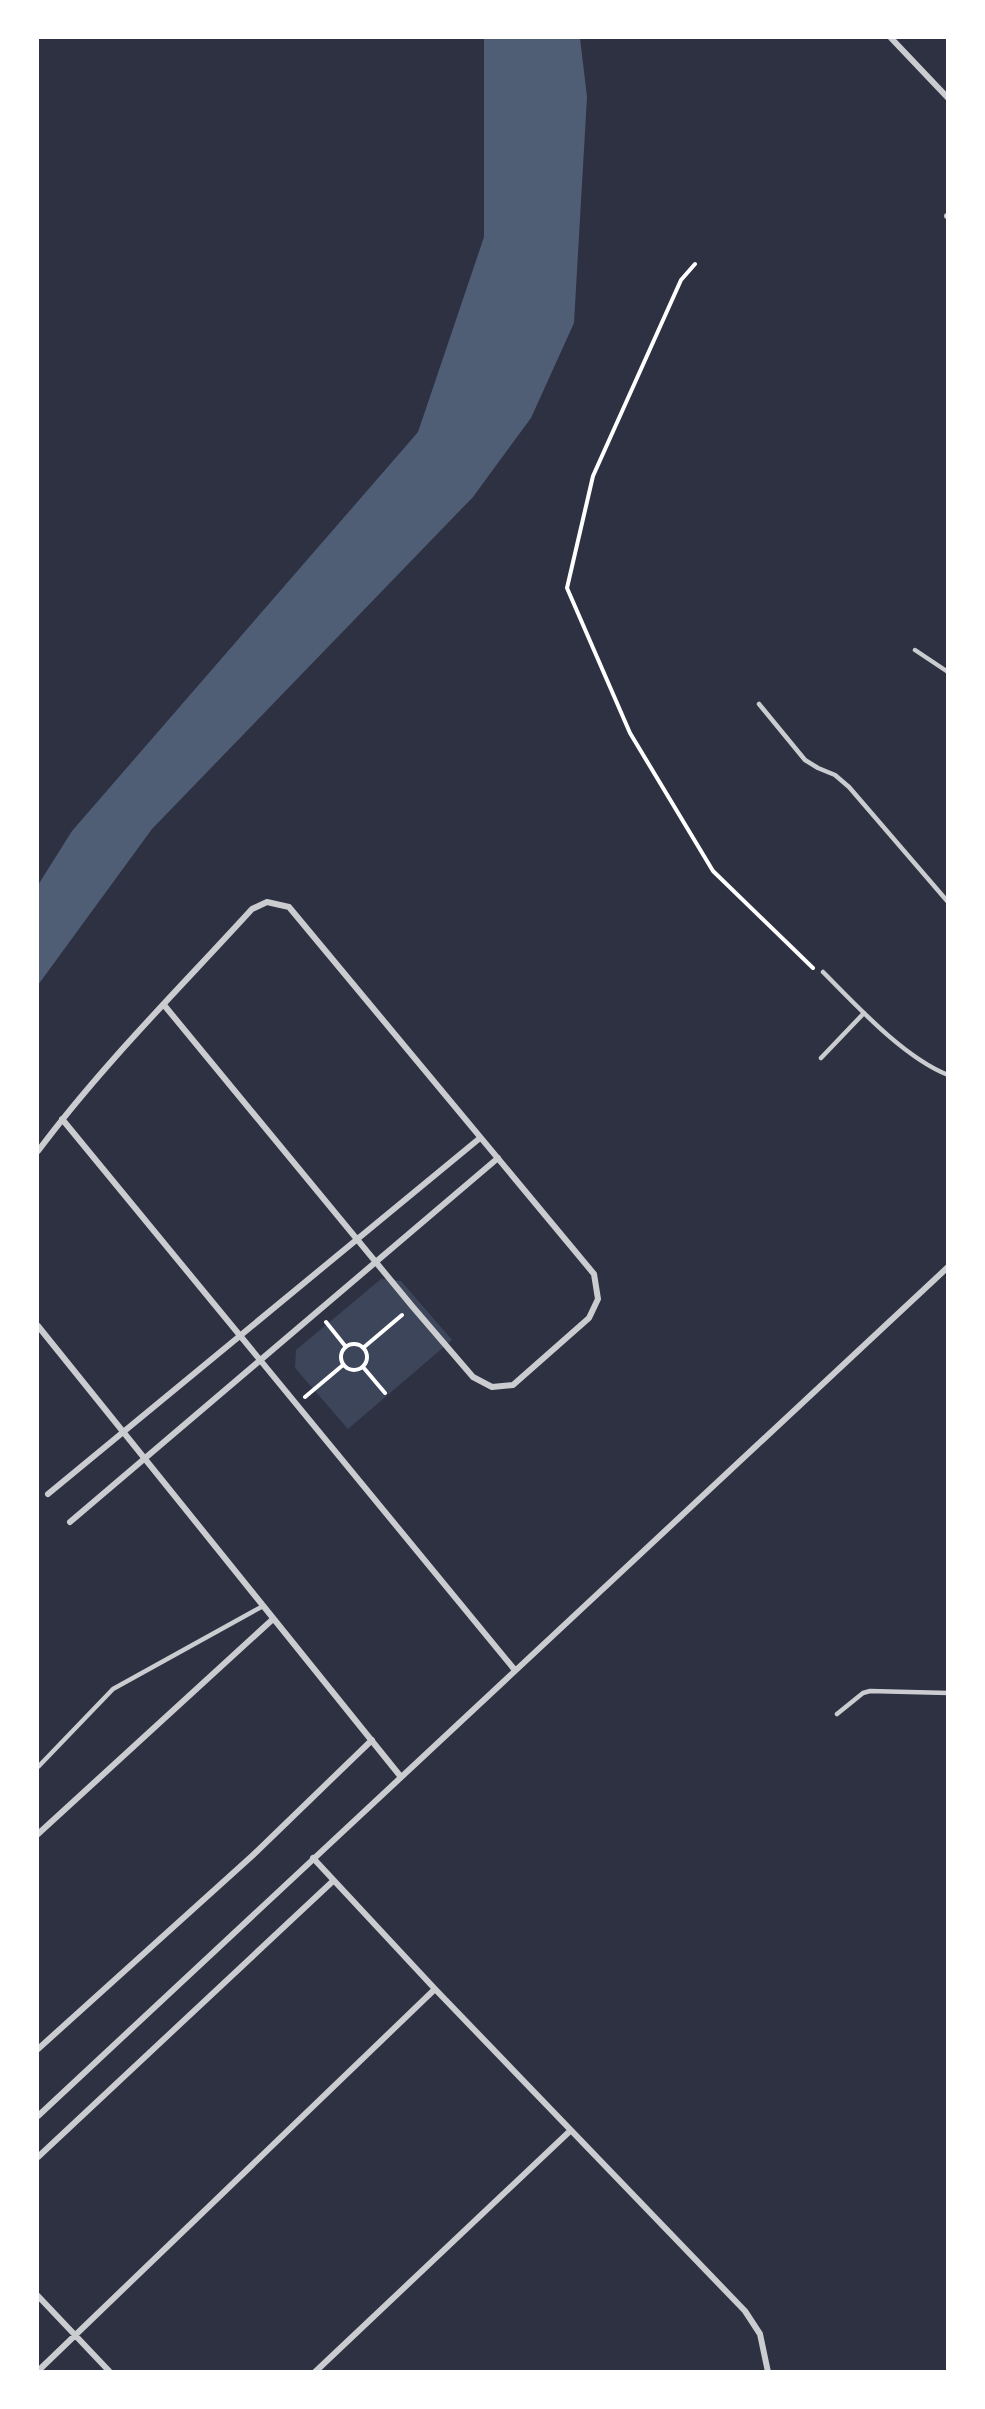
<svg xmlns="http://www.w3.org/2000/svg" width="985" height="2409" font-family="Manrope,sans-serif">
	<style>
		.green { fill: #3c4559 }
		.water { fill: #4f5d75 }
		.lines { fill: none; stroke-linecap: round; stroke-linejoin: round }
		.path { stroke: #fff; stroke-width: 4 }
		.service { stroke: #caccd0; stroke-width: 4.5 }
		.minor { stroke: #caccd0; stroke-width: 6 }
	</style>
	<rect width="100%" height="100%" fill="#2d3142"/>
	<!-- green -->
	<path class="green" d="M381,1279L401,1281L452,1340L348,1429L295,1368L296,1350Z"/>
	<!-- water -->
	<path class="water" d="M484,38H580L587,97L574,323L531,418L473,497L152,829L38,985V885L72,831L418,432L484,237Z"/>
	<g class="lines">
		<!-- path -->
		<path class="path" d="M695,264L681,280L593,476L567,588L630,733L713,871L813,968
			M326,1322L346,1347
			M341 1357a13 13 0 1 1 26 0a13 13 0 1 1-26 0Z
			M363,1348L402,1315
			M363,1367L385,1393
			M305,1397L343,1365"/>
		<!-- service -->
		<path class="service" d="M915,650L948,672
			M759,704L805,760L818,768L835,775L849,787L948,902
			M823,972C857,1006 903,1057 948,1075
			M821,1058L864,1013
			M837,1714L863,1693L870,1691L948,1693
			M38,1767L113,1689L263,1606"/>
		<!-- minor -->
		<path class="minor" d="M891,38L948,98
			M947,216H948
			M62,1119L514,1669
			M38,1151C102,1065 180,988 252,909L267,902L289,907L594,1274L598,1299L589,1318L513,1385L492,1387L473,1377L412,1306L164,1005
			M38,1326L401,1777
			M48,1494L480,1138
			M70,1522L498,1158
			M38,1834L273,1619
			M313,1858L435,1989L745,2311L760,2334L768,2372
			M38,2049L252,1856L372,1740
			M38,2116L948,1267
			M38,2157L333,1881
			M38,2296L110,2372
			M38,2371L435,1989
			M315,2372L570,2131"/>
	</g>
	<!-- border -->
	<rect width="985" height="2409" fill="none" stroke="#ffffff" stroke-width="78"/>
</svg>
